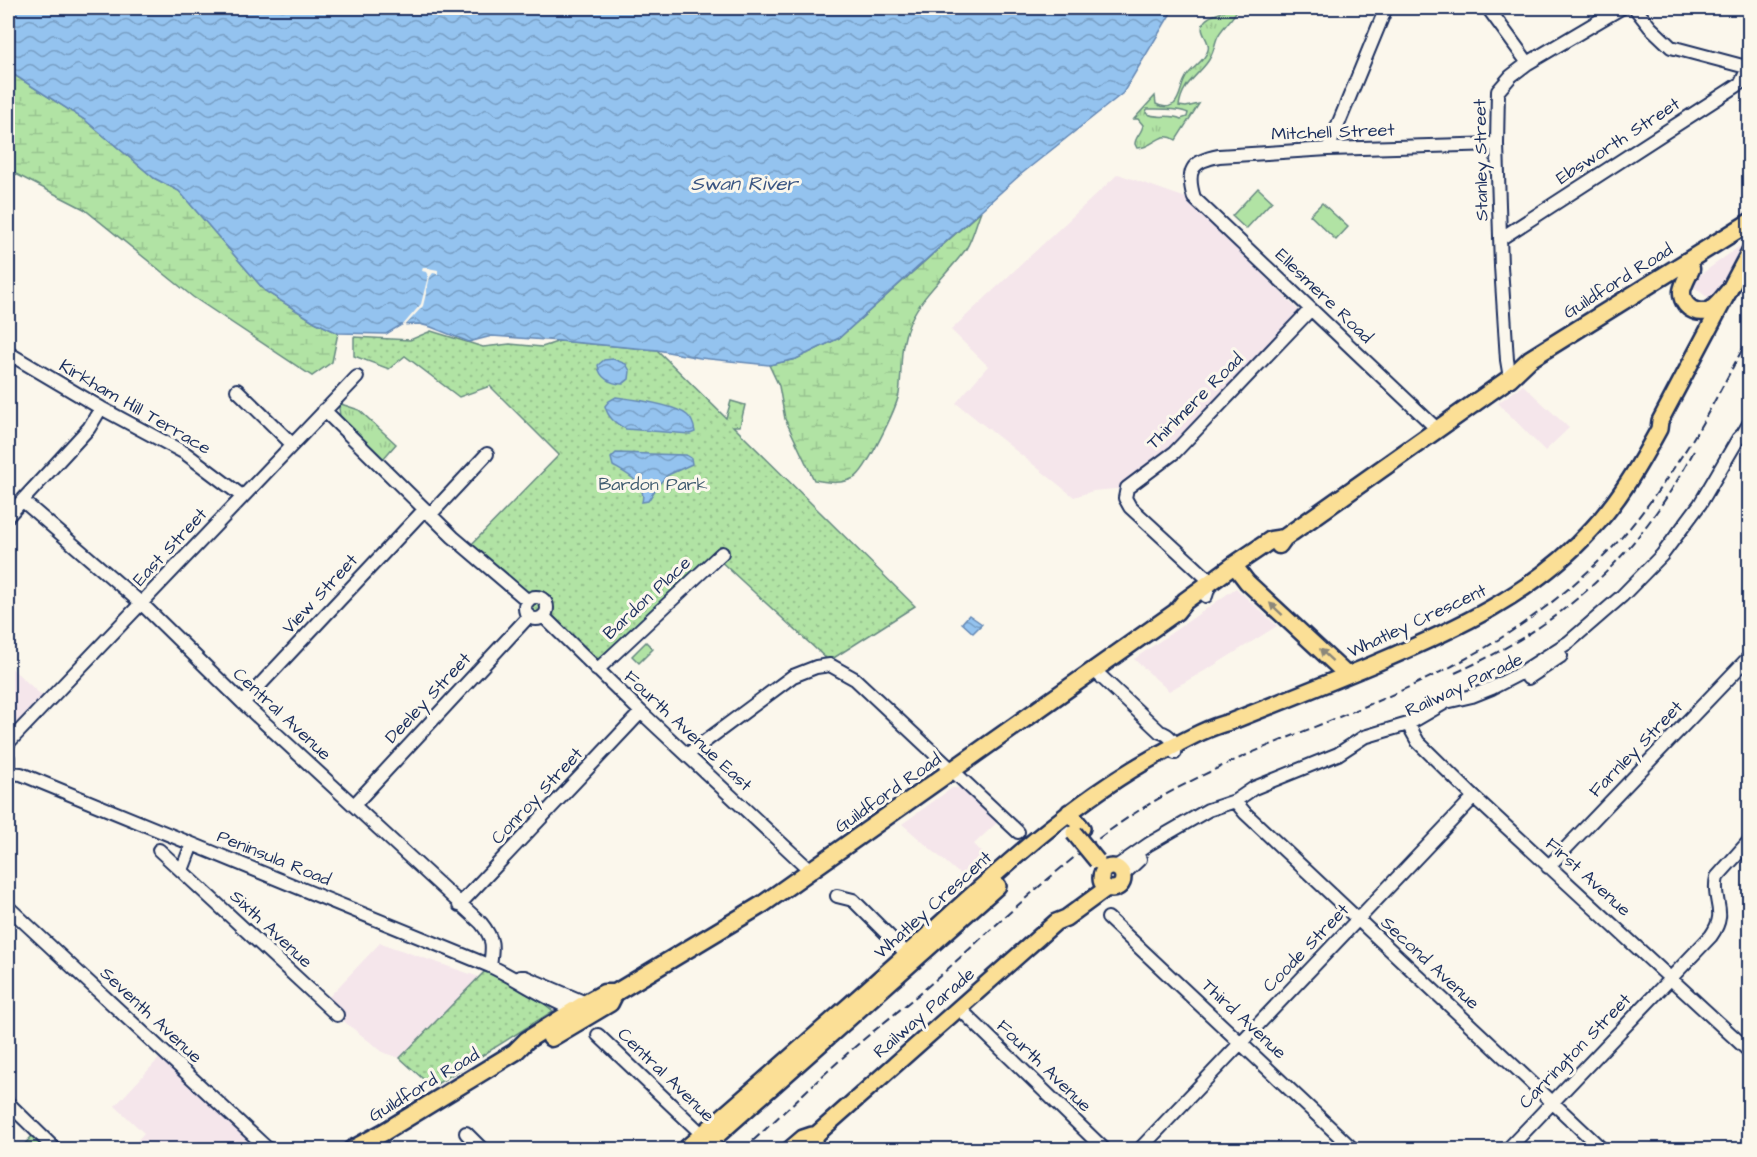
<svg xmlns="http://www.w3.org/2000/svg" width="1757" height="1157" font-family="'Architects Daughter',sans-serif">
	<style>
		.built { fill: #f5e6eb }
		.grass { fill: url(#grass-tufts); stroke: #668981; stroke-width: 1.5; fill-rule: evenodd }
		.wetland { fill: url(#wetland-marsh); stroke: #668981; stroke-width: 1.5 }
		.park { fill: url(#park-dots); stroke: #668981; stroke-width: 1.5 }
		.pitch { fill: #b1e3a4; stroke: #668981; stroke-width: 1.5 }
		.water { fill: url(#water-waves); stroke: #6488b5; stroke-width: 1.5 }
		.pier { fill: #fbf7ec }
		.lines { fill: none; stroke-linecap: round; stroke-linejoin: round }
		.minor-casing { stroke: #1b2f5e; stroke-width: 16 }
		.major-casing { stroke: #1b2f5e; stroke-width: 20 }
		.highway-casing { stroke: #1b2f5e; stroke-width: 21 }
		.minor { stroke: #fbf7ec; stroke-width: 12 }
		.major { stroke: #fbdf96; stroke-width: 15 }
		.highway { stroke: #fbdf96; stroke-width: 16 }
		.rail { stroke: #1b2f5e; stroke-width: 2; stroke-dasharray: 9 4.5; stroke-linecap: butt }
		.major-bridge-casing { stroke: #1b2f5e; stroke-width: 20; stroke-linecap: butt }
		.major-bridge { stroke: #fbdf96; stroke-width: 15 }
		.oneway { fill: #8b877a }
		.labels { text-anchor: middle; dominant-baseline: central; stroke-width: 6; stroke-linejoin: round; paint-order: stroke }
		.street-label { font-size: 18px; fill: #1b2f5e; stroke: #fbf7ec }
		.park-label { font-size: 18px; fill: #405c70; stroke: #fbf7ec }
		.water-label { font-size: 20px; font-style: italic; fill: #395482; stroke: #fbf7ec }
	</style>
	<defs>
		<pattern id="grass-tufts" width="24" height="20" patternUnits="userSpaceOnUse" patternTransform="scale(1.5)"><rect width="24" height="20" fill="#b1e3a4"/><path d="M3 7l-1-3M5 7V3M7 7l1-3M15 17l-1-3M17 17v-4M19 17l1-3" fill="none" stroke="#98c390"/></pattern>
		<pattern id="wetland-marsh" width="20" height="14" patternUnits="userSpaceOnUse" patternTransform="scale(1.5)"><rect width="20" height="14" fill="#b1e3a4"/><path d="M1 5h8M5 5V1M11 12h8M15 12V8" fill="none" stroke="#98c390"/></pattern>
		<pattern id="park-dots" width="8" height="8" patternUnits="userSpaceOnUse" patternTransform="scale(1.5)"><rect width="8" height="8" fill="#b1e3a4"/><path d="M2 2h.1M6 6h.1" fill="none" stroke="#98c390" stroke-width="1.8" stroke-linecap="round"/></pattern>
		<pattern id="water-waves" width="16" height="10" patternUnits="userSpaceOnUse" patternTransform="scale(1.5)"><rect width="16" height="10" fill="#94c3ef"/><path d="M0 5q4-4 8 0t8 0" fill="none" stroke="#789fc5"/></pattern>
	</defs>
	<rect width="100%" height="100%" fill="#fbf7ec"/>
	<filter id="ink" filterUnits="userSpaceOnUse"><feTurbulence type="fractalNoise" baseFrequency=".0167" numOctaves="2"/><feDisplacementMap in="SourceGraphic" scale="12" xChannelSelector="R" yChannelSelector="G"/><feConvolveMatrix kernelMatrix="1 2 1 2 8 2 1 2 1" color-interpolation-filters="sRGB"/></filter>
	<g filter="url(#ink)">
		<!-- built -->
		<path class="built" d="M1118,174L1189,199L1308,320L1183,443L1127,488L1093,491L1074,497L956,403L988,366L951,330Z
			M1740,246L1743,249L1713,302L1689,283Z
			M1523,385L1569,428L1545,451L1498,403Z
			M1236,588L1277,626L1213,666L1169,691L1134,659Z
			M8,665L48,701L8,738Z
			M952,788H972L1003,817L974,844L994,865L971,884L902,824Z
			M380,943L479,977L400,1058L384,1053L346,1023L324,1002Z
			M165,1052L269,1149H130L144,1133L115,1106Z"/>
		<!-- grass -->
		<path class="grass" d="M1230,8H1238C1233,20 1221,28 1217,38C1213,49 1214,54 1206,64C1194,79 1182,85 1179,106L1186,107L1199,104L1176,140C1160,129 1153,149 1137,148L1135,144C1135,137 1142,133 1143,125L1138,119H1134L1155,96L1156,104C1161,107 1168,108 1174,104C1180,99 1181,86 1185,79C1190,68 1205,62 1208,50C1211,40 1199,34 1203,24C1207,14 1222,14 1230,8ZM1147,109C1158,109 1179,108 1188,113L1187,117L1181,119C1169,113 1157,120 1146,113Z
			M341,404L359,410L396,444L383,459L340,417L339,408Z"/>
		<!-- wetland -->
		<path class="wetland" d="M8,71L85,120L154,178L179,191L265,291L315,322L338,333L332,362L312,376L193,297L84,209L8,170Z
			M981,211C976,223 973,238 966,249C948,274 923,293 910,322C898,349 903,367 899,394C896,409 866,472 854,478C839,485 828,482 814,480L785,419L779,386L769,365L796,359L839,338Z"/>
		<!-- park -->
		<path class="park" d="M431,331L483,347L510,344L542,347L560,341L657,350L726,418L731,401L745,405L740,426H733L915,606L829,661L717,558L594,668L468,548L559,455L490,386L459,397L405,356L389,369L354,356V337L410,340Z
			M490,966L521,984L553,1011L432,1087L400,1058Z
			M32,1136L46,1149H20Z"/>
		<!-- pitch -->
		<path class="pitch" d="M1258,188L1272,201L1246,229L1232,216Z
			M1322,203L1348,227L1336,240L1310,215Z
			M646,642L653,649L639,663L632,656Z"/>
		<!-- water -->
		<path class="water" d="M8,8H1174L1123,93L1020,175L839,338L796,359L769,365L700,358L657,350L560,341L492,336L469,342L431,327L419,324L401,325L386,334L338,333L315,322L265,291L179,191L154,178L85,120L8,71Z
			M613,359L626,364L630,371L629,379L623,384C611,384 599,378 598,365L604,360Z
			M616,397C632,399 675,405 687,415C692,419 694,425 695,432L690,434L626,429C615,423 608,418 605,406L609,401Z
			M616,453L686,455L691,458L692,464L668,475L659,484L648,501L642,502C647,483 627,474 613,466L611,458Z
			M969,615L982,624L973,633L962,623Z"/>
		<!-- pier -->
		<path class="pier" d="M423,267L438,270V274L433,273L430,277L423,306L403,328L396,333L421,304L428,276L426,272L422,271Z"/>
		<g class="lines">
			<defs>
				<path id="minor" d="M1488,8L1528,63
					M1635,8L1650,27L1671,47L1750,68
					M1328,149L1386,8
					M1500,239L1741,83L1748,68
					M8,353L101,408L185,453L242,496
					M1510,378L1507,360L1501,266L1497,144L1498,91L1511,76L1528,63L1621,8
					M237,390L292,444
					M324,410L453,537L528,601
					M1437,429L1194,198C1186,171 1191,161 1219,156L1328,149L1497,144
					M23,501L142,604L243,703L481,923C494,939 493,946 490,966
					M430,515L487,454
					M8,516L89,428L101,408
					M1206,596L1210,583L1208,579L1130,507L1125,498L1127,488L1175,452L1311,309
					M525 608a11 11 0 1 1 22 0a11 11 0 1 1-22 0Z
					M543,616L641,712L811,871
					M597,670L722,553
					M1095,671L1160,732C1169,734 1177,743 1175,753
					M1528,678L1561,656
					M243,703L424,510
					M1408,724L1418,742L1474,797L1750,1052
					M8,743L357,377
					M688,754L793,676L816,667L830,665L855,679L1018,832
					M8,758V768
					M8,773L21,774L490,966C520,980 548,1001 580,1012
					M1235,801L1245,813L1603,1150
					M354,805L529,616
					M159,850L337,1015
					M1116,867L1149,844L1208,810L1235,801L1254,788L1338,754L1364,737L1408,724L1446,702L1472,696L1492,688L1519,674L1569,642L1622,596L1662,555L1700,504L1738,439L1743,434L1750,422
					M1548,867L1750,656
					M180,869L184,865L192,844
					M1123,875L1140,859
					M837,896L853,900L913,960
					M459,905L641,712
					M8,907L269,1150
					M1108,918L1354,1150
					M520,977H525L586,1003
					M959,1008L1105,1150
					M598,1035L707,1139
					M8,1103L56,1150
					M466,1133L483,1150
					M1139,1150L1474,797
					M1507,1150L1711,936C1729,911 1711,902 1717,877L1750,840"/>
				<path id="major" d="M1234,565L1247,582L1347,675
					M1069,812L1082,828
					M1101 878a11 11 0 1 1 22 0a11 11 0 1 1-22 0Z
					M684,1150C759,1085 833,1020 907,954C987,882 1064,806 1159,754C1182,742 1205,728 1230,722C1278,703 1326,684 1374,664C1454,630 1534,594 1593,528C1620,499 1640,464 1659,429L1660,421L1750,251
					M701,1150L998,886
					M789,1150L803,1138L812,1135
					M805,1150L818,1133L1056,922L1066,918L1107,888"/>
				<path id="highway" d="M1691,269C1688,276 1683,284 1682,291C1681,307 1698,317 1712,309C1718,305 1723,298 1728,292
					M1279,545L1284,538L1510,378L1530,359L1750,222
					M551,1038L610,1003L615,993
					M351,1150L384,1132L515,1052L527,1040L586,1003L604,993H615L763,904L1176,612L1185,601L1234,565L1271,540L1284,538"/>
			</defs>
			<!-- minor casing -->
			<use href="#minor" class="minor-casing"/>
			<!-- major casing -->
			<use href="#major" class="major-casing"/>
			<!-- highway casing -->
			<use href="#highway" class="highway-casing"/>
			<!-- minor -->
			<use href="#minor" class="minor"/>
			<!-- major -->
			<use href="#major" class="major"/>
			<!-- highway -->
			<use href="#highway" class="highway"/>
			<!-- rail -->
			<path class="rail" d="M1455,673C1565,624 1637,557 1694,451
				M743,1150C779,1117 814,1083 850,1051C880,1025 912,1001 942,974C1004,918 1065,859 1135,813C1235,749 1350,720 1454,665C1512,635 1568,594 1613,547C1638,520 1661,488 1681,457C1707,419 1727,376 1750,336"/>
			<defs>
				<path id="major-bridge" d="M1074,833L1097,861"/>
			</defs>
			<!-- major-bridge casing -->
			<use href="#major-bridge" class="major-bridge-casing"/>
			<!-- major-bridge -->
			<use href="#major-bridge" class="major-bridge"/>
		</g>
		<!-- one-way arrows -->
		<defs><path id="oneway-solid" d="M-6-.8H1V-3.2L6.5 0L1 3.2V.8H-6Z" transform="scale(1.5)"/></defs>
		<g class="oneway">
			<use href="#oneway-solid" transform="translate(1276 609) rotate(-137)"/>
			<use href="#oneway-solid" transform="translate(1326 655) rotate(-137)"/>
		</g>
	</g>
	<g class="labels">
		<!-- street labels -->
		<g class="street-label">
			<text transform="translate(1333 132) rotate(-2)">Mitchell Street</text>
			<text transform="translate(1618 141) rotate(-33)">Ebsworth Street</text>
			<text transform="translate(1481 160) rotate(-91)">Stanley Street</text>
			<text transform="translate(1618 281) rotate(-32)">Guildford Road</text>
			<text transform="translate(1324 296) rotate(44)">Ellesmere Road</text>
			<text transform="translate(1195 401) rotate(-45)">Thirlmere Road</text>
			<text transform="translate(135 407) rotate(30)">Kirkham Hill Terrace</text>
			<text transform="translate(170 547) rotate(-47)">East Street</text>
			<text transform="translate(320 594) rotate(-47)">View Street</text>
			<text transform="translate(647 598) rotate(-43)">Bardon Place</text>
			<text transform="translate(1417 621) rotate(-25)">Whatley Crescent</text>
			<text transform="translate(1464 685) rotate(-25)">Railway Parade</text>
			<text transform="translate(428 698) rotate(-47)">Deeley Street</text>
			<text transform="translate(282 714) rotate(43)">Central Avenue</text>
			<text transform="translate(688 731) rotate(43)">Fourth Avenue East</text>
			<text transform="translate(1636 749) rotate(-46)">Farnley Street</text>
			<text transform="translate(888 793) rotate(-35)">Guildford Road</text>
			<text transform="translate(537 796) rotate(-47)">Conroy Street</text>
			<text transform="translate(274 858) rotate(22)">Peninsula Road</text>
			<text transform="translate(1588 877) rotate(42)">First Avenue</text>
			<text transform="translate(933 905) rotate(-42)">Whatley Crescent</text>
			<text transform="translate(271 929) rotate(43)">Sixth Avenue</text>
			<text transform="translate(1306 948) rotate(-46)">Coode Street</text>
			<text transform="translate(1430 963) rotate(43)">Second Avenue</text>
			<text transform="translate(924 1013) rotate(-41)">Railway Parade</text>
			<text transform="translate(151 1015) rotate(43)">Seventh Avenue</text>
			<text transform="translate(1244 1019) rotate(43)">Third Avenue</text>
			<text transform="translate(1575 1051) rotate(-46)">Carrington Street</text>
			<text transform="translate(1044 1066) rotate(44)">Fourth Avenue</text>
			<text transform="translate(666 1075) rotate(44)">Central Avenue</text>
			<text transform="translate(424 1085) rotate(-31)">Guildford Road</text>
		</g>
		<!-- park labels -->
		<g class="park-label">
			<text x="653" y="484">Bardon Park</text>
		</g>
		<!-- water labels -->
		<g class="water-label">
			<text x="744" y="184">Swan River</text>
		</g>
	</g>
	<!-- margin -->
	<rect width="1757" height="1157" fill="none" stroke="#fbf7ec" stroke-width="30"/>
	<rect x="15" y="15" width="1727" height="1127" fill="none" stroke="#1b2f5e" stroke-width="2" filter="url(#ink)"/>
</svg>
